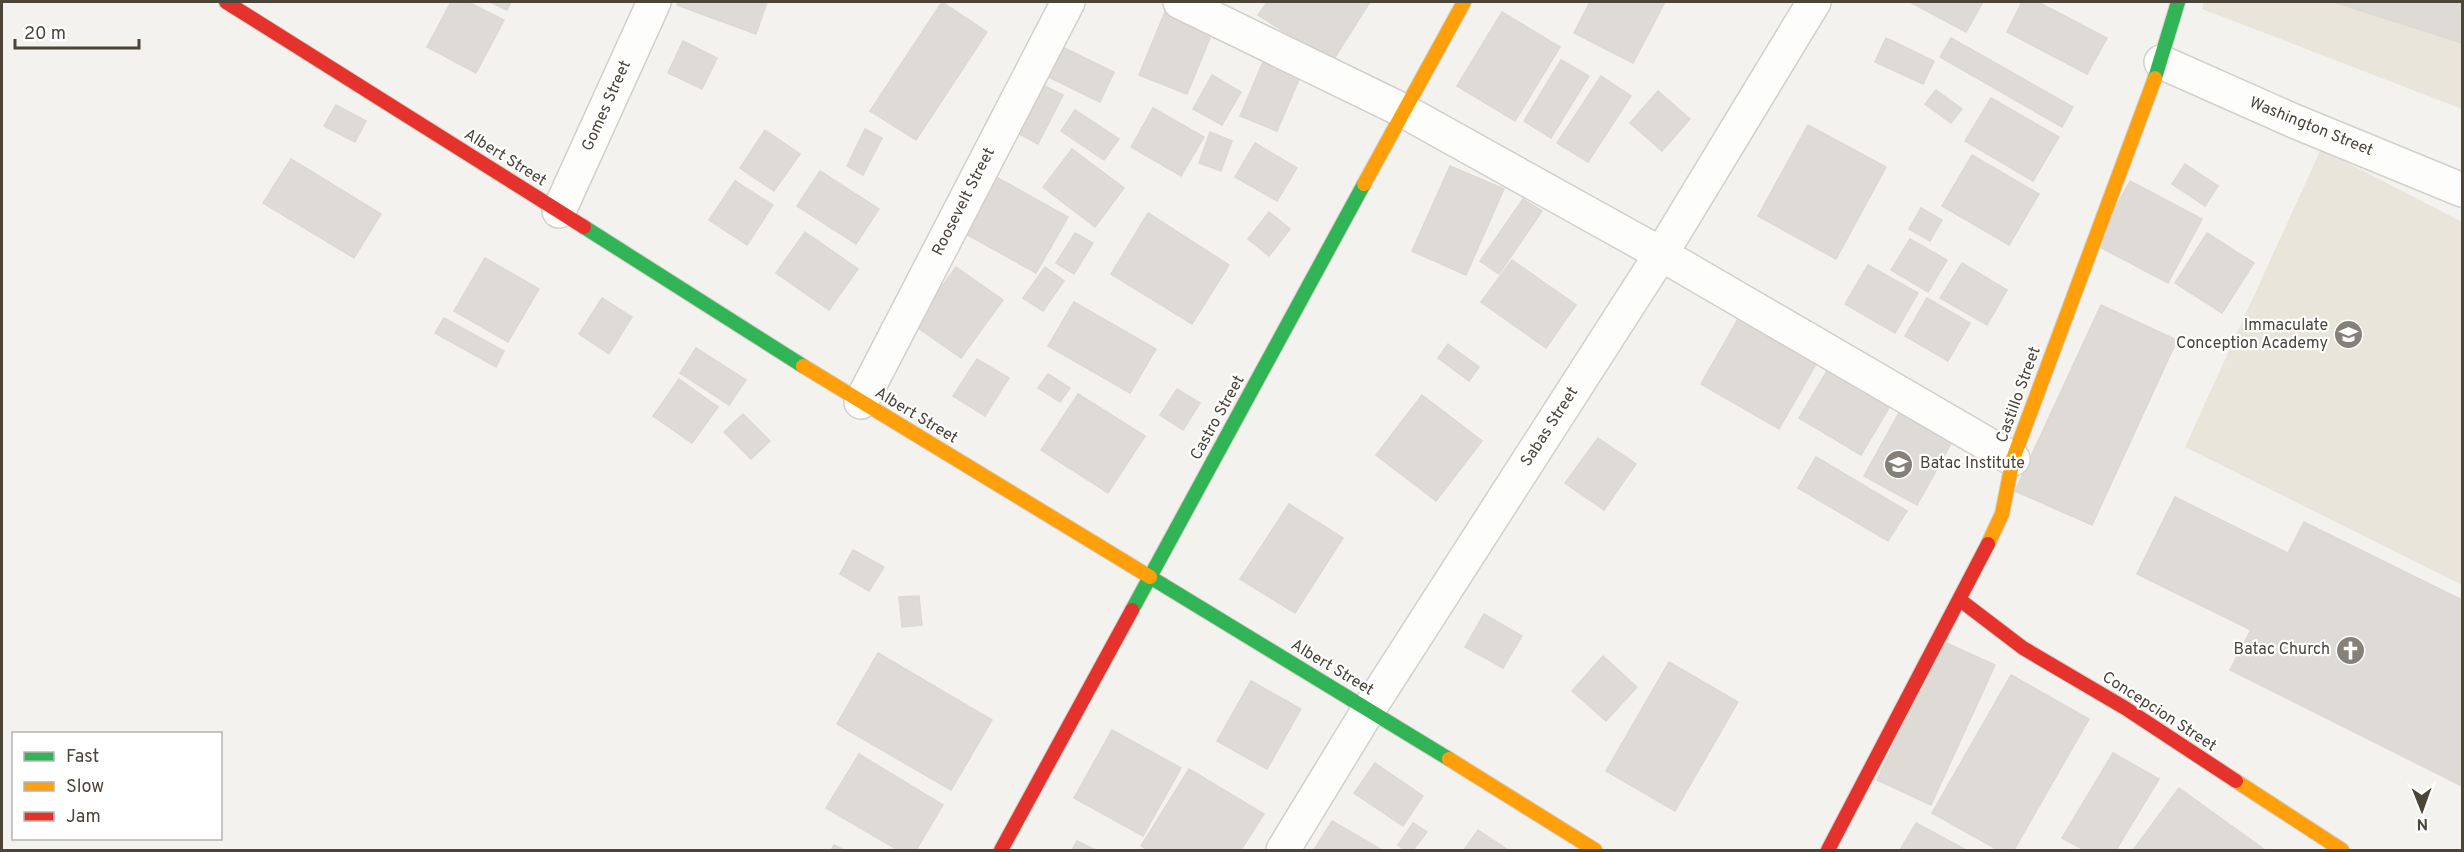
<svg xmlns="http://www.w3.org/2000/svg" width="2464" height="852" font-family="Overpass,sans-serif">
	<style>
		.education { fill: #eae5da }
		.building { fill: #dedbd6; stroke: #dcd9d4; stroke-width: 1.5 }
		.lines { fill: none; stroke-linecap: round; stroke-linejoin: round }
		.street-casing { stroke: #d2d0cb; stroke-width: 36 }
		.fast-casing { stroke: #d3cfc5; stroke-width: 16 }
		.slow-casing { stroke: #d3cfc5; stroke-width: 16 }
		.jam-casing { stroke: #d3cfc5; stroke-width: 16 }
		.street { stroke: #fdfdfc; stroke-width: 33 }
		.fast { stroke: #30b455; stroke-width: 14 }
		.slow { stroke: #ff9f0a; stroke-width: 14 }
		.jam { stroke: #e5322d; stroke-width: 14 }
		.labels { text-anchor: middle; dominant-baseline: central; stroke-width: 4.5; stroke-linejoin: round; paint-order: stroke }
		.street-label { font-size: 16px; fill: #4b4439; stroke: #fff }
		.poi-label { font-size: 16px; fill: #4b4439; stroke: #fff; text-anchor: end }
	</style>
	<rect width="100%" height="100%" fill="#f4f2ee"/>
	<!-- education -->
	<path class="education" d="M2204,2H2462V109L2202,9Z
		M2321,149L2462,222V585L2185,447Z"/>
	<!-- building -->
	<path class="building" d="M451,2H468L504,20L476,73L427,47Z
		M490,2H511L507,10Z
		M679,2H767L756,34L677,5Z
		M942,2L987,32L916,140L870,111Z
		M1267,2H1370L1332,62L1258,15Z
		M1590,2H1665L1633,63L1574,33Z
		M1910,2H1983L1966,32Z
		M2022,2H2038L2107,38L2087,74L2007,32Z
		M2334,2H2462V43Z
		M1167,7L1215,26L1187,94L1139,75Z
		M1502,12L1560,47L1515,121L1457,86Z
		M1886,38L1934,61L1923,84L1875,62Z
		M1951,38L2073,107L2062,127L1940,57Z
		M683,41L717,58L702,89L668,73Z
		M1058,45L1114,72L1100,102L1044,75Z
		M1561,60L1589,76L1551,138L1524,121Z
		M1263,62L1300,77L1277,131L1240,116Z
		M1212,75L1241,92L1222,125L1193,109Z
		M1601,76L1631,96L1588,162L1557,143Z
		M1035,81L1063,95L1038,144L1010,129Z
		M1936,90L1962,109L1951,123L1925,104Z
		M1658,91L1690,119L1662,151L1630,123Z
		M1991,98L2059,137L2033,181L1965,141Z
		M336,105L366,121L355,142L324,126Z
		M1153,108L1204,137L1181,176L1131,147Z
		M1075,110L1119,139L1104,160L1061,131Z
		M1808,125L1886,167L1836,259L1758,216Z
		M865,129L882,138L863,175L847,166Z
		M765,130L800,154L774,191L740,168Z
		M1210,132L1232,141L1221,171L1199,163Z
		M1255,143L1297,168L1277,201L1235,177Z
		M1072,149L1124,188L1095,227L1043,187Z
		M1972,155L2039,194L2009,245L1942,206Z
		M291,159L381,214L354,258L263,203Z
		M2185,164L2218,186L2205,206L2172,184Z
		M1450,166L1504,189L1466,275L1412,251Z
		M820,171L879,209L856,244L797,206Z
		M989,173L1068,217L1036,273L957,229Z
		M735,181L773,205L747,245L709,220Z
		M2130,181L2202,219L2168,283L2096,245Z
		M1523,199L1542,211L1499,274L1480,261Z
		M1921,208L1942,220L1930,241L1909,229Z
		M1269,212L1290,229L1269,256L1248,239Z
		M1148,213L1229,265L1192,324L1111,274Z
		M805,232L858,269L829,310L776,273Z
		M1075,233L1093,243L1074,274L1056,263Z
		M2207,233L2254,263L2222,313L2175,283Z
		M1910,239L1947,260L1928,292L1891,270Z
		M485,258L539,289L508,342L454,311Z
		M1512,260L1576,305L1546,348L1481,302Z
		M1962,263L2007,290L1987,325L1940,298Z
		M1868,265L1918,293L1895,333L1845,304Z
		M956,267L1003,300L961,358L914,325Z
		M1045,267L1064,281L1043,311L1023,298Z
		M602,298L632,317L609,354L579,334Z
		M1927,298L1970,323L1948,361L1905,336Z
		M1074,302L1156,349L1130,393L1048,346Z
		M2101,305L2177,340L2092,525L2015,491Z
		M1742,312L1820,357L1779,429L1701,384Z
		M444,318L504,351L496,367L435,333Z
		M1448,344L1479,367L1469,381L1438,358Z
		M696,348L746,380L729,405L680,373Z
		M977,359L1009,378L985,416L953,396Z
		M1830,366L1892,403L1861,455L1799,418Z
		M1048,374L1070,388L1060,402L1038,388Z
		M679,379L718,407L692,443L653,416Z
		M1177,389L1200,403L1183,430L1160,415Z
		M1078,394L1145,436L1108,493L1041,450Z
		M1422,395L1482,441L1436,501L1376,455Z
		M1905,402L1958,431L1917,505L1864,476Z
		M743,414L770,441L751,459L724,432Z
		M1598,438L1636,464L1604,510L1565,483Z
		M1816,457L1907,511L1888,541L1798,488Z
		M2175,497L2288,553L2304,522L2462,600V786L2230,670L2251,630L2137,574Z
		M1289,504L1343,538L1295,613L1240,579Z
		M853,550L884,567L869,591L840,574Z
		M919,596L922,625L902,627L899,597Z
		M1484,614L1522,636L1503,668L1465,647Z
		M1942,641L1995,665L1931,805L1877,780Z
		M878,653L992,720L951,790L837,724Z
		M1603,656L1637,687L1606,721L1572,691Z
		M1669,662L1738,702L1675,811L1606,771Z
		M2011,675L2089,719L2014,850H1998L1932,813Z
		M1251,681L1301,709L1267,769L1217,741Z
		M1112,730L1181,768L1143,836L1074,798Z
		M2113,753L2159,779L2116,850H2084L2062,838Z
		M859,754L943,805L916,850H898L826,808Z
		M1375,763L1423,796L1403,826L1354,793Z
		M1189,769L1264,814L1241,850H1148L1141,846Z
		M2179,788L2265,850H2133Z
		M1332,821L1382,850H1314Z
		M1413,823L1427,832L1413,850H1406L1398,845Z
		M1916,823L1966,850H1900Z
		M1478,830L1508,850H1464Z
		M1077,841L1095,850H1072Z
		M834,845L844,850H831Z"/>
	<g class="lines">
		<defs>
			<path id="street" d="M1180,2L1404,111L1661,254L2013,459
				M2161,62L2294,121L2462,190
				M559,211L654,2
				M861,402L1068,2
				M1283,850L1369,709L1661,254L1814,2"/>
			<path id="fast" d="M2155,78L2178,2
				M584,227L803,366
				M1150,577L1449,759
				M1132,610L1364,184"/>
			<path id="slow" d="M1364,184L1464,2
				M803,366L1150,577
				M1988,544L2002,514L2013,459L2155,78
				M1449,759L1595,850
				M2236,781L2342,850"/>
			<path id="jam" d="M226,2L584,227
				M1960,600L2023,648L2125,708L2236,781
				M1001,850L1132,610
				M1828,850L1988,544"/>
		</defs>
		<!-- street casing -->
		<use href="#street" class="street-casing"/>
		<!-- fast casing -->
		<use href="#fast" class="fast-casing"/>
		<!-- slow casing -->
		<use href="#slow" class="slow-casing"/>
		<!-- jam casing -->
		<use href="#jam" class="jam-casing"/>
		<!-- street -->
		<use href="#street" class="street"/>
		<!-- fast -->
		<use href="#fast" class="fast"/>
		<!-- slow -->
		<use href="#slow" class="slow"/>
		<!-- jam -->
		<use href="#jam" class="jam"/>
	</g>
	<!-- icons -->
	<defs>
		<symbol id="school-disc" viewBox="-11 -11 22 22"><circle r="9.5" fill="#868178" stroke="#fff"/><path d="M0-5L7-2L0 1L-7-2ZM-4 1L0 2.5L4 1V4Q0 6-4 4Z" fill="#fff"/></symbol>
		<symbol id="church-disc" viewBox="-11 -11 22 22"><circle r="9.5" fill="#868178" stroke="#fff"/><path d="M-1.2-6h2.4v3.5h3.3v2.4h-3.3V6h-2.4V-.1h-3.3v-2.4h3.3Z" fill="#fff"/></symbol>
	</defs>
	<g fill-rule="evenodd">
		<use href="#school-disc" x="2332" y="318" width="33" height="33"/>
		<use href="#school-disc" x="1882" y="448" width="33" height="33"/>
		<use href="#church-disc" x="2334" y="634" width="33" height="33"/>
	</g>
	<g class="labels">
		<!-- street labels -->
		<g class="street-label">
			<text transform="translate(607 106) rotate(-66)">Gomes Street</text>
			<text transform="translate(2311 127) rotate(22)">Washington Street</text>
			<text transform="translate(505 158) rotate(32)">Albert Street</text>
			<text transform="translate(964 202) rotate(-63)">Roosevelt Street</text>
			<text transform="translate(2019 395) rotate(-70)">Castillo Street</text>
			<text transform="translate(916 416) rotate(31)">Albert Street</text>
			<text transform="translate(1218 418) rotate(-61)">Castro Street</text>
			<text transform="translate(1550 427) rotate(-57)">Sabas Street</text>
			<text transform="translate(1332 668) rotate(31)">Albert Street</text>
			<text transform="translate(2159 712) rotate(33)">Concepcion Street</text>
		</g>
		<!-- poi labels -->
		<g class="poi-label">
			<text x="2328" y="326">Immaculate<tspan x="2328" dy="18">Conception Academy</tspan></text>
			<text x="1920" y="464" text-anchor="start">Batac Institute</text>
			<text x="2330" y="650">Batac Church</text>
		</g>
	</g>
	<!-- border -->
	<rect width="2464" height="852" fill="none" stroke="#4b4439" stroke-width="6"/>
	<!-- legend -->
	<rect x="12" y="732" width="210" height="108" fill="#ffffff" stroke="#b7b4b0" stroke-width="1.5"/>
	<rect x="24" y="752" width="30" height="9" fill="#30b455" stroke="#b7b4b0" stroke-width="1.5"/>
	<text x="66" y="762" font-size="18" fill="#4b4439">Fast</text>
	<rect x="24" y="782" width="30" height="9" fill="#ff9f0a" stroke="#b7b4b0" stroke-width="1.5"/>
	<text x="66" y="792" font-size="18" fill="#4b4439">Slow</text>
	<rect x="24" y="812" width="30" height="9" fill="#e5322d" stroke="#b7b4b0" stroke-width="1.5"/>
	<text x="66" y="822" font-size="18" fill="#4b4439">Jam</text>
	<!-- north arrow -->
	<g transform="translate(2422 810) rotate(179)" stroke="#ffffff" stroke-width="4.5" paint-order="stroke">
	<path d="M0-4.5L10 22L0 15L-10 22Z" fill="#4b4439"/>
	<text y="-9" font-size="16" font-weight="bold" text-anchor="middle" fill="#4b4439">N</text>
	</g>
	<!-- scale -->
	<path d="M15 39v9h124v-9" fill="none" stroke="#4b4439" stroke-width="3"/>
	<text x="24" y="39" font-size="18" fill="#4b4439" stroke="#ffffff" stroke-width="4.5" paint-order="stroke">20 m</text>
</svg>
